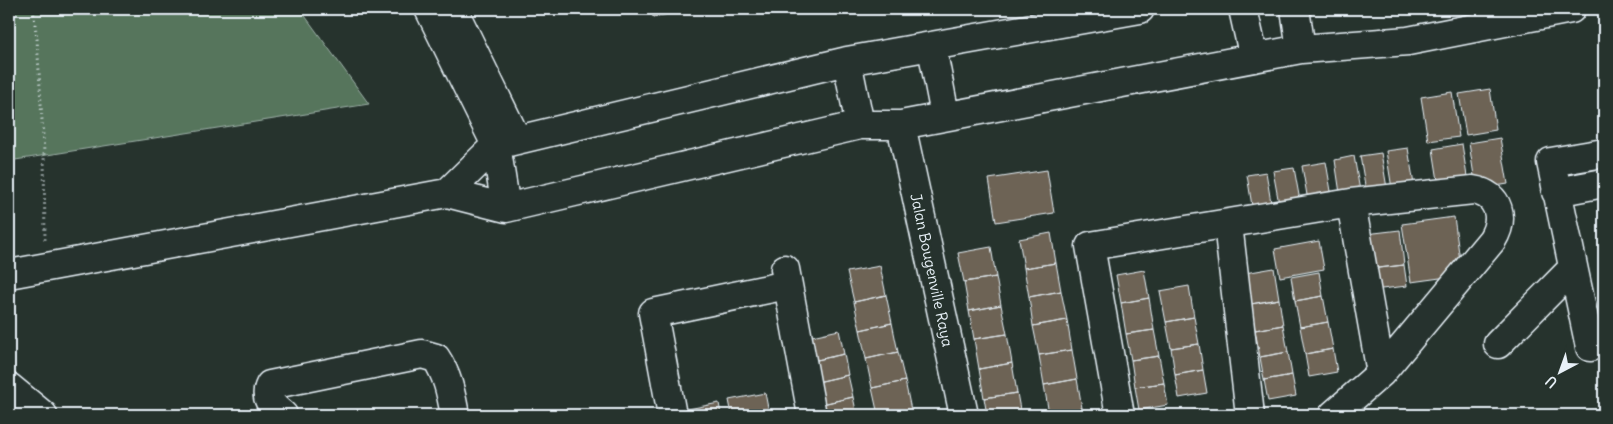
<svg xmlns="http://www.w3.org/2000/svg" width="1613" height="424" font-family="Delius,sans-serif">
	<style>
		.green { fill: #56745c; stroke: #9fb2aa }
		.building { fill: #6d6455; stroke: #e8f1f8 }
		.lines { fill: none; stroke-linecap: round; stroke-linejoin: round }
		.minor-casing { stroke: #e8f1f8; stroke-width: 31 }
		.path { stroke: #e8f1f8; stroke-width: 3; stroke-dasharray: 1 4; stroke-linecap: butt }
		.minor { stroke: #26332d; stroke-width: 28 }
		.labels { text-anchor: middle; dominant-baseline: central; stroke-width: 4.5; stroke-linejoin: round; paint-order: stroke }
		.street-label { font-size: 15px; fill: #e8f1f8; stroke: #26332d }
	</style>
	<rect width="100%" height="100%" fill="#26332d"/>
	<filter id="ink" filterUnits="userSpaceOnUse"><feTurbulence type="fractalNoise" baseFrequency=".02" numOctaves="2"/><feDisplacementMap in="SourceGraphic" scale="10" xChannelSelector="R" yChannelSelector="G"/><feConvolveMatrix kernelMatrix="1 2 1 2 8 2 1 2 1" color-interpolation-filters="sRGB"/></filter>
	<g filter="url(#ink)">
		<!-- green -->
		<path class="green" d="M9,9H300L369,104L9,161Z"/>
		<!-- building -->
		<path class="building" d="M652,9H679L680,12L653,17Z
			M1490,89L1496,130L1466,135L1459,94Z
			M1452,92L1459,137L1428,141L1421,97Z
			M1500,138L1508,184L1476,189L1469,143Z
			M1462,144L1468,183L1439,187L1433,149Z
			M1408,148L1415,191L1393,195L1386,151Z
			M1381,153L1388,194L1367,197L1360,156Z
			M1354,156L1361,197L1341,200L1335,160Z
			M1326,162L1332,197L1308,201L1302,166Z
			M1294,168L1300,201L1279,204L1273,171Z
			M1047,170L1054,213L996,222L989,179Z
			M1266,172L1272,209L1253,212L1247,175Z
			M1454,217L1462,275L1411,282L1402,224Z
			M1400,230L1404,265L1370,269L1366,234Z
			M1051,233L1056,263L1024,268L1019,239Z
			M1319,241L1324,269L1280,277L1275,249Z
			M991,247L996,277L964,282L958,253Z
			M1056,263L1061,291L1029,297L1024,268Z
			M1404,265L1407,286L1373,290L1370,269Z
			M880,266L886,295L854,302L847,272Z
			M1274,268L1279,299L1251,304L1245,273Z
			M1144,270L1149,298L1121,303L1116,275Z
			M1319,272L1323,296L1295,301L1291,277Z
			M996,277L1001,305L969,311L964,282Z
			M1189,286L1194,317L1166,322L1160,291Z
			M1061,291L1067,320L1033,326L1029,297Z
			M886,295L892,323L860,330L854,302Z
			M1323,296L1328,322L1300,327L1295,301Z
			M1149,298L1154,330L1126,334L1121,303Z
			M1279,299L1283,325L1255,330L1251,304Z
			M1001,305L1007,334L974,339L969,311Z
			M1194,317L1199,344L1171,348L1166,322Z
			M1067,320L1072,350L1039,355L1033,326Z
			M1328,322L1333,349L1305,354L1300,327Z
			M892,323L898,352L866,359L860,330Z
			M1283,325L1288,352L1260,357L1255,330Z
			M839,330L844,354L808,362L803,338Z
			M1154,330L1159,356L1131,360L1126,334Z
			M1007,334L1012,363L979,369L974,339Z
			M1199,344L1203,370L1175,375L1171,348Z
			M1333,349L1337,372L1309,377L1305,354Z
			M1072,350L1077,379L1044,385L1039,355Z
			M898,352L905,381L872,388L866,359Z
			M1288,352L1292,375L1264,380L1260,357Z
			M844,354L848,375L813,383L808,362Z
			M1159,356L1164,383L1135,387L1131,360Z
			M1012,363L1017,393L984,398L979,369Z
			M1203,370L1207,393L1179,398L1175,375Z
			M848,375L853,397L818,405L813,383Z
			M1292,375L1296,396L1268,401L1264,380Z
			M1077,379L1082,408L1049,414L1044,385Z
			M905,381L911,410L878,415L872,388Z
			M1164,383L1168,405L1139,410L1135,387Z
			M765,393L769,413L732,415L729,400Z
			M1017,393L1021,415H987L984,398Z
			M853,397L857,415H820L818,405Z
			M719,403L721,415H684L683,410Z
			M1082,408L1083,415H1049V414Z
			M1200,409L1201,415H1161Z
			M911,410L912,415H887Z"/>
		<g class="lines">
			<defs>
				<path id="minor" d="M429,9L496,145L506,208
					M453,9L517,140
					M1243,9L1254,58
					M1295,9L1301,49
					M932,48L945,115
					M847,61L860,125
					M901,125L964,415
					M1556,192L1604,183
					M447,193L496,145L847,61L1140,9
					M1351,203L1381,373
					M1228,224L1250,415
					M785,269L812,415
					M9,274L447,193L506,208L860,125H901L1301,49L1408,41L1571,9
					M1498,344L1573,268
					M1590,347L1551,162L1604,153
					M9,387L43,415
					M283,415C273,406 263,399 270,385L422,354L436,358C448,376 451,394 455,415
					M672,415L653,313L787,285
					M1120,415L1090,246L1351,203L1473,190C1500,194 1505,219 1492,240L1381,373L1333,415"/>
			</defs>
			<!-- minor casing -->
			<use href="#minor" class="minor-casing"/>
			<!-- path -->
			<path class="path" d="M33,9L37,39L44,152L45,241"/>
			<!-- minor -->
			<use href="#minor" class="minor"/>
		</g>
	</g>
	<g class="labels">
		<!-- street labels -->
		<g class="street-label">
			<text transform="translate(932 270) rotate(78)">Jalan Bougenville Raya</text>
		</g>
	</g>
	<!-- margin -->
	<rect width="1613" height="424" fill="none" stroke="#26332d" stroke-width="30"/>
	<rect x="15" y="15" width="1583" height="394" fill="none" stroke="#e8f1f8" stroke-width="2" filter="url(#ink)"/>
	<!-- north arrow -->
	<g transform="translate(1560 372) rotate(221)" stroke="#26332d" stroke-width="4" paint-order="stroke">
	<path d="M0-4L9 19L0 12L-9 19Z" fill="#e8f1f8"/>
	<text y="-8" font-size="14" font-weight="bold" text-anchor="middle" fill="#e8f1f8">U</text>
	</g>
</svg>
